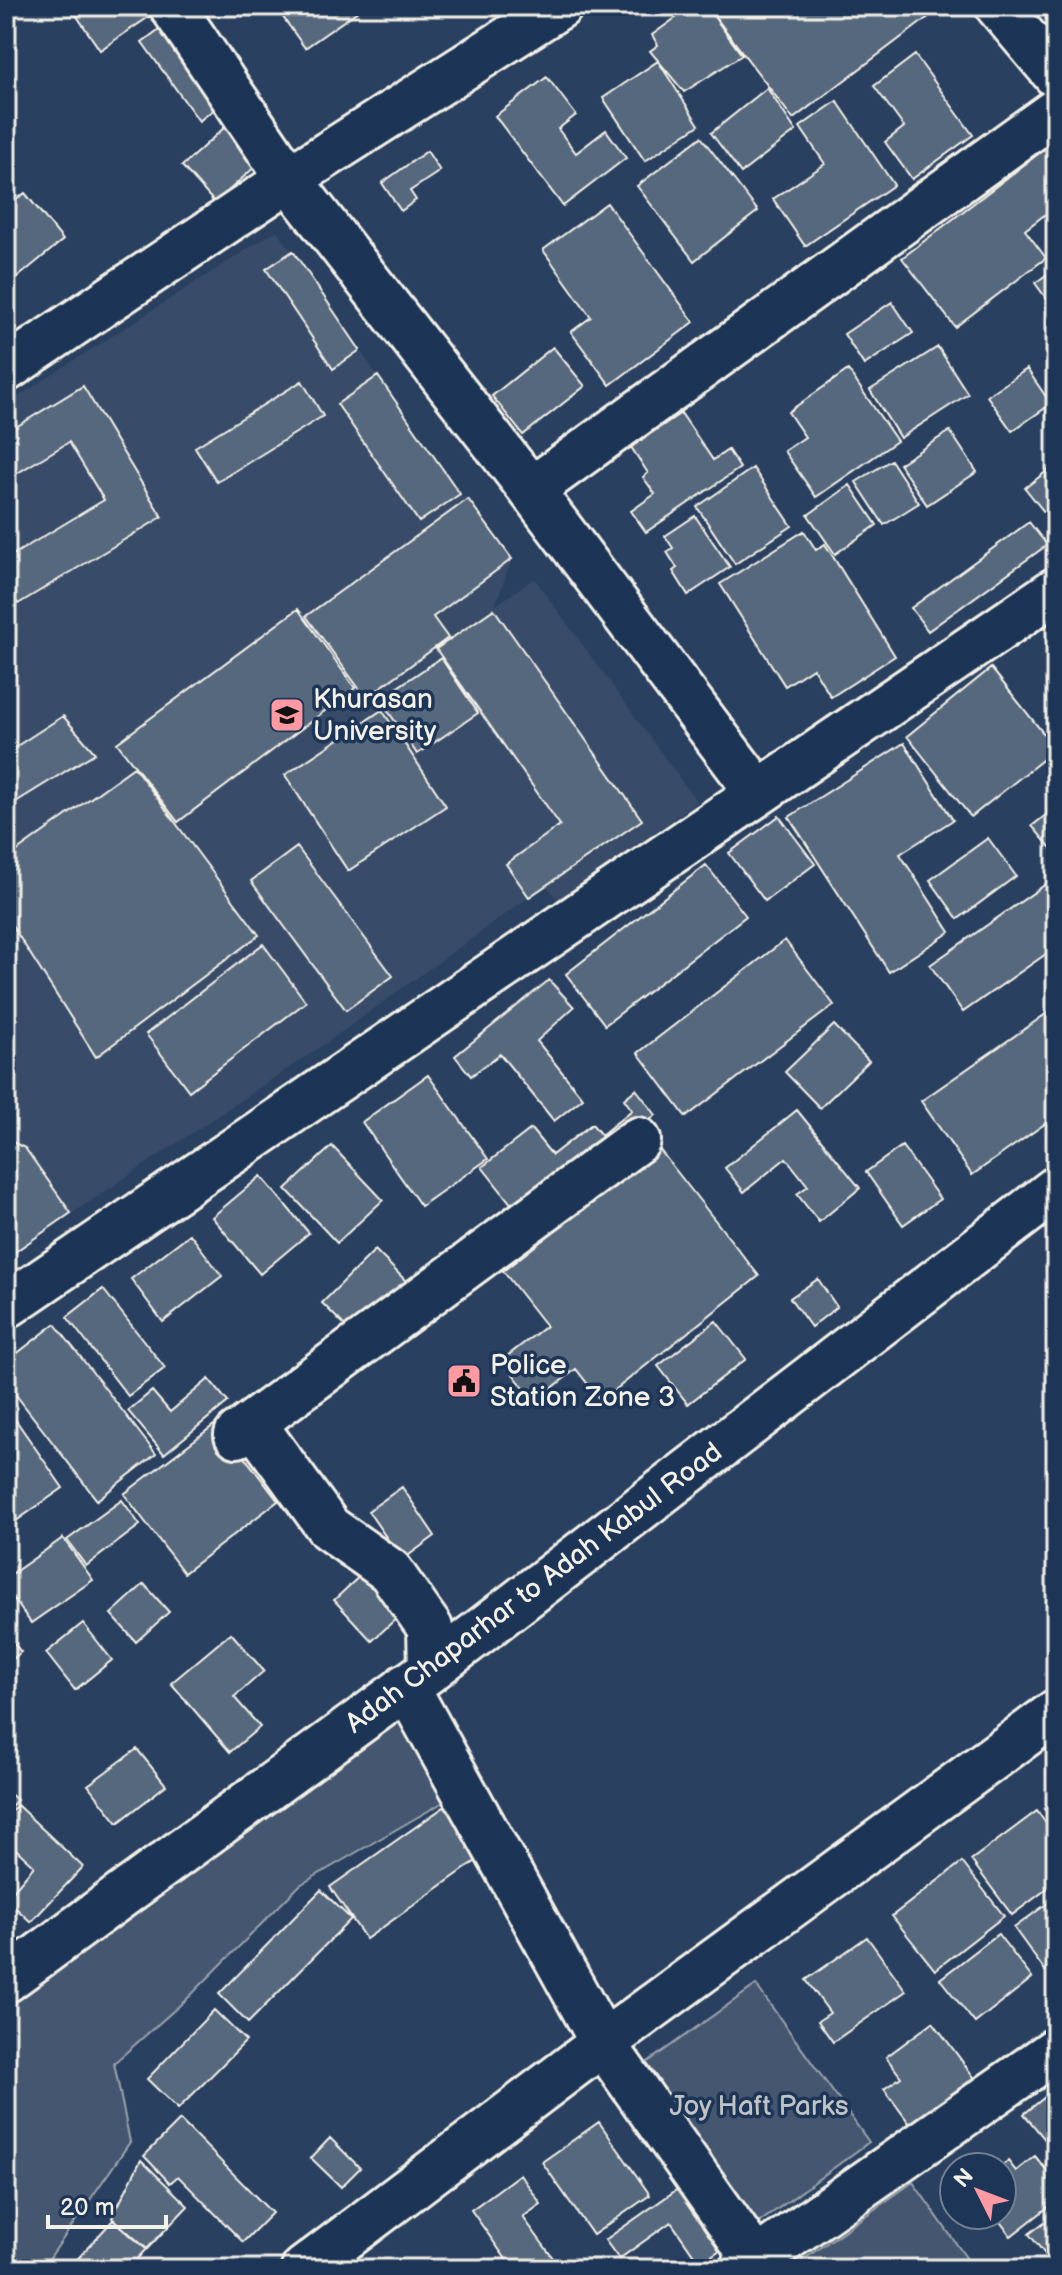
<svg xmlns="http://www.w3.org/2000/svg" width="1062" height="2275" font-family="'Balsamiq Sans',sans-serif">
	<style>
		.built { fill: #374c69 }
		.green { fill: #445771; stroke: #9ca4ac; stroke-width: 2 }
		.building { fill: #56677d; stroke: #f4f1e8; stroke-width: 2 }
		.lines { fill: none; stroke-linecap: round; stroke-linejoin: round }
		.minor-casing { stroke: #f4f1e8; stroke-width: 50 }
		.major-casing { stroke: #f4f1e8; stroke-width: 50 }
		.minor { stroke: #1d3557; stroke-width: 44 }
		.major { stroke: #1d3557; stroke-width: 44 }
		.labels { text-anchor: middle; dominant-baseline: central; stroke-width: 7; stroke-linejoin: round; paint-order: stroke }
		.poi-label { font-size: 28px; fill: #f4f1e8; stroke: #1d3557; text-anchor: start }
		.street-label { font-size: 28px; fill: #f4f1e8; stroke: #1d3557 }
		.park-label { font-size: 28px; fill: #bfc3c4; stroke: #1d3557 }
	</style>
	<rect width="100%" height="100%" fill="#2a4060"/>
	<filter id="ink" filterUnits="userSpaceOnUse"><feTurbulence type="fractalNoise" baseFrequency=".0125" numOctaves="2"/><feDisplacementMap in="SourceGraphic" scale="16" xChannelSelector="R" yChannelSelector="G"/><feConvolveMatrix kernelMatrix="1 2 1 2 8 2 1 2 1" color-interpolation-filters="sRGB"/></filter>
	<g filter="url(#ink)">
		<!-- built -->
		<path class="built" d="M277,230L459,494L468,499L512,559L495,606L534,578L697,802L559,902L546,885L332,1039L6,1258V404Z"/>
		<!-- green -->
		<path class="green" d="M406,1717L454,1796L300,1885L188,1998L114,2063L130,2142L42,2269H6V2008Z
			M756,1985L869,2142L757,2224L645,2064Z
			M913,2182L974,2269H790Z"/>
		<!-- building -->
		<path class="building" d="M70,6H151L156,12L100,50Z
			M275,6H365L305,48Z
			M692,6H706L742,55L684,92L650,51L658,45L652,35Z
			M707,6H943L793,119Z
			M165,25L221,104L199,121L142,42Z
			M915,55L973,135L912,179L885,142L904,127L874,86Z
			M658,61L699,125L645,161L603,98Z
			M547,77L576,115L558,129L576,153L606,130L626,158L563,206L495,116Z
			M767,88L796,131L741,173L711,133Z
			M837,101L894,185L805,246L773,199L825,164L800,127Z
			M225,127L258,164L215,203L182,166Z
			M701,137L758,211L694,261L637,186Z
			M1046,148L1056,162V206L1025,230L1046,258L955,327L902,258Z
			M427,151L440,171L410,191L416,200L401,211L382,183Z
			M25,193L63,240L6,287V208Z
			M607,203L694,322L610,385L571,332L591,317L543,250Z
			M293,251L360,350L333,369L266,269Z
			M1056,268V312L1035,283Z
			M892,302L913,333L864,365L844,334Z
			M553,347L585,386L523,435L492,396Z
			M938,347L968,394L900,438L870,390Z
			M1027,369L1051,404L1012,431L987,396Z
			M848,370L897,441L816,497L784,451L805,437L788,412Z
			M378,376L460,494L419,522L337,404Z
			M302,381L323,416L217,482L195,447Z
			M83,386L162,517L18,604L6,585V559L104,500L69,442L9,478L6,433Z
			M681,413L713,460L728,450L740,468L646,532L631,511L655,494L643,477L648,473L631,447Z
			M950,431L977,472L927,505L899,464Z
			M891,460L919,503L884,525L856,482Z
			M1056,464V527L1025,488Z
			M753,468L792,526L735,564L697,507Z
			M850,485L877,525L835,554L808,515Z
			M468,499L512,559L433,617L448,638L366,698L306,616Z
			M695,516L730,567L688,595L673,571L677,568L667,552L673,548L665,536Z
			M1029,522L1047,545L928,631L911,608Z
			M804,531L816,550L825,544L895,656L831,697L813,668L785,686L720,584Z
			M298,609L355,688L178,822L117,743Z
			M494,609L642,820L529,897L506,864L560,825L436,649Z
			M441,658L478,713L417,754L380,699Z
			M991,668L1056,749L971,817L907,736Z
			M382,710L446,806L348,871L285,775Z
			M63,716L95,753L6,808V753Z
			M904,743L953,820L900,854L950,932L889,972L789,817Z
			M134,767L259,935L96,1057L6,916V859Z
			M1056,807V854L1032,826Z
			M779,816L815,864L765,901L729,853Z
			M988,838L1016,876L958,919L930,880Z
			M297,847L393,976L346,1010L251,881Z
			M706,865L746,916L605,1025L566,974Z
			M1056,877V947L963,1012L930,965Z
			M785,940L834,1005L686,1117L638,1053Z
			M263,944L306,1002L189,1091L146,1034Z
			M549,980L574,1007L537,1041L583,1098L554,1121L500,1054L471,1076L455,1056Z
			M1056,1007V1116L972,1175L921,1101Z
			M834,1025L869,1061L820,1108L785,1072Z
			M428,1075L488,1159L421,1206L362,1122Z
			M636,1089L656,1115L523,1219L482,1167L531,1129L552,1155L592,1124L601,1135L632,1110L624,1099Z
			M6,1102L13,1117L6,1121Z
			M797,1110L860,1188L819,1222L797,1194L808,1186L786,1158L744,1192L725,1168Z
			M6,1139L25,1148L71,1213L6,1258Z
			M332,1146L383,1200L337,1243L286,1189Z
			M902,1146L940,1199L903,1225L866,1172Z
			M659,1149L759,1276L601,1401L576,1369L535,1402L502,1360L546,1326L503,1271Z
			M261,1176L309,1233L260,1274L212,1217Z
			M190,1234L222,1276L163,1322L131,1279Z
			M375,1250L409,1284L356,1337L322,1303Z
			M818,1279L837,1307L811,1327L790,1298Z
			M103,1289L165,1368L128,1396L67,1317Z
			M716,1321L746,1359L688,1404L658,1366Z
			M55,1324L156,1454L97,1500L6,1382V1362Z
			M209,1379L228,1402L164,1454L128,1411L152,1391L170,1412Z
			M6,1406L63,1488L6,1528Z
			M218,1422L278,1501L184,1573L124,1494Z
			M402,1487L435,1536L402,1560L368,1511Z
			M122,1500L140,1525L86,1566L67,1540Z
			M63,1538L93,1580L31,1623L6,1588V1578Z
			M363,1573L401,1614L372,1641L334,1600Z
			M144,1584L169,1612L136,1642L111,1614Z
			M83,1623L112,1660L75,1690L46,1653Z
			M231,1633L264,1671L234,1697L260,1727L230,1752L171,1683Z
			M6,1634L21,1652L6,1665Z
			M137,1749L166,1785L118,1823L88,1785Z
			M6,1790L17,1800L6,1812Z
			M1056,1799V1823L1044,1809Z
			M454,1800L490,1851L366,1939L330,1887Z
			M17,1805L83,1867L31,1922L6,1899L34,1866L6,1840V1817Z
			M1037,1811L1056,1837V1882L1012,1915L971,1860Z
			M962,1862L1004,1916L935,1970L892,1916Z
			M321,1890L351,1919L248,2023L219,1994Z
			M1056,1897V1963L1045,1971L1014,1928Z
			M998,1934L1032,1978L975,2023L940,1979Z
			M867,1937L906,1991L833,2042L818,2021L830,2013L806,1980Z
			M214,2010L246,2041L178,2109L147,2079Z
			M933,2022L979,2084L915,2131L884,2089L901,2077L886,2057Z
			M1056,2088V2153L1024,2114Z
			M180,2120L272,2213L243,2242L178,2176L170,2183L144,2156Z
			M599,2122L650,2195L593,2235L542,2162Z
			M330,2138L360,2168L341,2187L311,2158Z
			M1035,2156L1056,2182V2201L1011,2236L995,2215H1002V2209L1010,2203L1002,2194L1000,2167L1008,2161L1016,2171Z
			M141,2160L188,2206L147,2249L112,2218Z
			M520,2174L541,2204L523,2217L561,2269H513L471,2210Z
			M682,2186L724,2247L700,2264L671,2222L619,2259L605,2240Z
			M1056,2213V2268L1029,2234Z
			M113,2220L146,2249L128,2269H79L73,2264Z"/>
		<g class="lines">
			<defs>
				<path id="minor" d="M172,6L289,179L531,490L757,791
					M6,369L289,179L560,6
					M531,490L1056,111
					M6,1306L1056,590
					M253,1423L329,1528L390,1571L430,1628L431,1669
					M237,1435L638,1140
					M406,1686L603,2043L762,2269
					M304,2269L603,2043L1056,1712
					M743,2269L1056,2050"/>
				<path id="major" d="M998,6L1056,75
					M6,1980L431,1669L1056,1189"/>
			</defs>
			<!-- minor casing -->
			<use href="#minor" class="minor-casing"/>
			<!-- major casing -->
			<use href="#major" class="major-casing"/>
			<!-- minor -->
			<use href="#minor" class="minor"/>
			<!-- major -->
			<use href="#major" class="major"/>
		</g>
	</g>
	<!-- icons -->
	<defs>
		<symbol id="university-square" viewBox="-11 -11 22 22"><rect x="-9" y="-9" width="18" height="18" rx="4" fill="#ff9aa2" stroke="#1d3557"/><path d="M0-5L7-2L0 1L-7-2ZM-4 1L0 2.5L4 1V4Q0 6-4 4Z" fill="#111"/></symbol>
		<symbol id="civic-square" viewBox="-11 -11 22 22"><rect x="-9" y="-9" width="18" height="18" rx="4" fill="#ff9aa2" stroke="#1d3557"/><path d="M-.6-6.5H3V-4.5H.6V-3L4-1V1h2V6H-6V1h2V-1L-.6-3ZM-1.2 2.5V6h2.4V2.5Z" fill="#111"/></symbol>
	</defs>
	<g fill-rule="evenodd">
		<use href="#university-square" x="267" y="695" width="40" height="40"/>
		<use href="#civic-square" x="444" y="1361" width="40" height="40"/>
	</g>
	<g class="labels">
		<!-- poi labels -->
		<g class="poi-label">
			<text x="313" y="699">Khurasan<tspan x="313" dy="32">University</tspan></text>
			<text x="490" y="1365">Police<tspan x="490" dy="32">Station Zone 3</tspan></text>
		</g>
		<!-- street labels -->
		<g class="street-label">
			<text transform="translate(534 1588) rotate(-37)">Adah Chaparhar to Adah Kabul Road</text>
		</g>
		<!-- park labels -->
		<g class="park-label">
			<text x="759" y="2106">Joy Haft Parks</text>
		</g>
	</g>
	<!-- margin -->
	<rect width="1062" height="2275" fill="none" stroke="#1d3557" stroke-width="32"/>
	<rect x="16" y="16" width="1030" height="2243" fill="none" stroke="#f4f1e8" stroke-width="3" filter="url(#ink)"/>
	<!-- north arrow -->
	<g transform="translate(978 2191) rotate(312)"><circle r="38" fill="#1d3557" stroke="#738091" stroke-width="2"/>
	<path d="M0-6L14 30L0 20L-14 30Z" fill="#ff9aa2"/>
	<text y="-12" font-size="22" font-weight="bold" text-anchor="middle" fill="#f4f1e8">N</text>
	</g>
	<!-- scale -->
	<path d="M48 2215v12h118v-12" fill="none" stroke="#f4f1e8" stroke-width="4"/>
	<text x="60" y="2215" font-size="24" fill="#f4f1e8" stroke="#1d3557" stroke-width="6" paint-order="stroke">20 m</text>
</svg>
